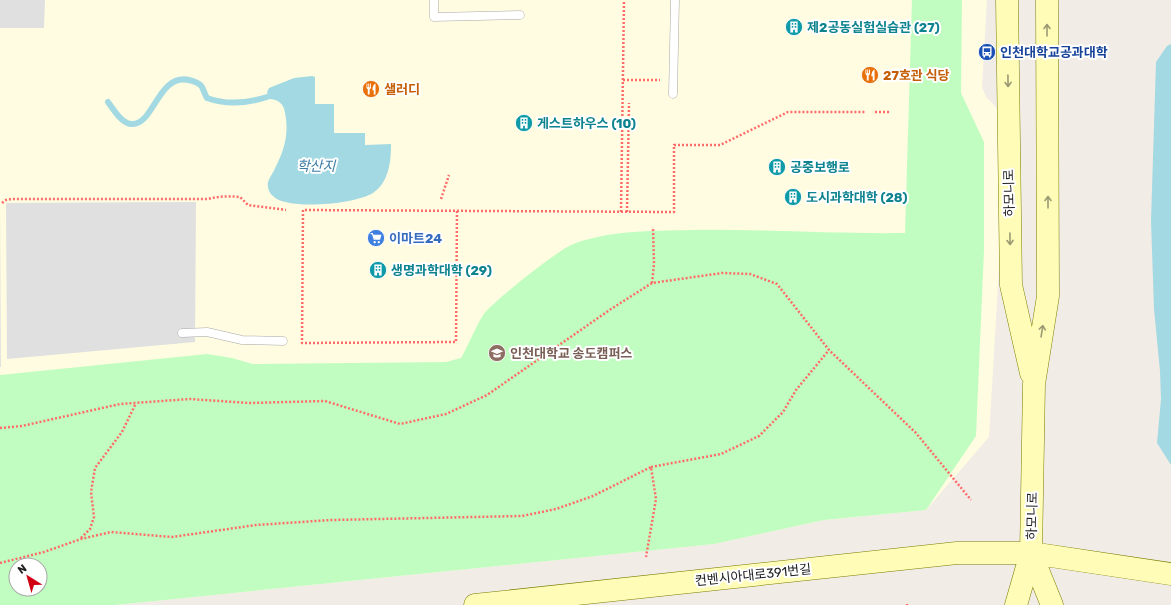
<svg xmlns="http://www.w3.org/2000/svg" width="1171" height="605" font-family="Rubik,'Noto Sans KR',sans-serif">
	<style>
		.education { fill: #fffce1; fill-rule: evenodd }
		.park { fill: #c1fdc0; fill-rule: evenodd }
		.parking { fill: #e0e0e0 }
		.water { fill: #a3d9e2 }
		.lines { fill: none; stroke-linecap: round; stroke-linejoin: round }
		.stream { stroke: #a3d9e2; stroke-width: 6 }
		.lane-casing { stroke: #a7a7a7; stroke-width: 9 }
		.secondary-casing { stroke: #7b7e00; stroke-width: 23 }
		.path { stroke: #ff6b69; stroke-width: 2.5; stroke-dasharray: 2 2; stroke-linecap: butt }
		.lane { stroke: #fff; stroke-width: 8 }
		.secondary { stroke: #fefcb7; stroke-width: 22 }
		.oneway { stroke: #9a9973 }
		.labels { text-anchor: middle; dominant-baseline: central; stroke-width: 4; stroke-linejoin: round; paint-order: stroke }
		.culture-label { font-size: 13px; font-weight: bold; fill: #0d838f; stroke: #fff; text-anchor: start }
		.transit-label { font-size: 13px; font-weight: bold; fill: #164399; stroke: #fff; text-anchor: start }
		.food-label { font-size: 13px; font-weight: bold; fill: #c56008; stroke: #fff; text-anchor: start }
		.street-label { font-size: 13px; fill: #202020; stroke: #fff }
		.shop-label { font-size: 13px; font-weight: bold; fill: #366cbe; stroke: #fff; text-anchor: start }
		.education-label { font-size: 13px; font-weight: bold; fill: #785e54; stroke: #fff; text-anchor: start }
		.water-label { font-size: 14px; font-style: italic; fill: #3f7ca6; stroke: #fff }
	</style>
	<rect width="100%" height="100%" fill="#f1ece6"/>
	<!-- education -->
	<path class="education" d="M0,0H987L982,87L986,97L994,105L999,114L1001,125L999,268L989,437L926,510L824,520L714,544L115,605H0ZM16,565H40V589H16Z"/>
	<!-- park -->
	<path class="park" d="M912,0H962L961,93L984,142V250L976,436L926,510L824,520L714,544L115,605H0V375L207,354L232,358L253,364L446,362L461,358C469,344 475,328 483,315C492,302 556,252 571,245C608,230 651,231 690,230C762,229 834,234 905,233ZM16,565H40V589H16Z"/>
	<!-- parking -->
	<path class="parking" d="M0,0H45L44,28H0Z
		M196,202L195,342L7,359L6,203Z
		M0,207L1,367H0Z"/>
	<!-- water -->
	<path class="water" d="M1171,44V465L1157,443L1161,399L1160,371L1154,309L1151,221L1156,62L1167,46Z
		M312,76L315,77V104H334V133H365V145L391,144C391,162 389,182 373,193C356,204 287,211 273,196C269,193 267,187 268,182C270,176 274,172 276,166C285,149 289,132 285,113C284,104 278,99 269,99L267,92L269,88L294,78Z"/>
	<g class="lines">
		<!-- stream -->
		<path class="stream" d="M108,102C114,110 122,124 132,124C154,125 158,73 189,80C193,81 200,83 202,87C204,91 205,95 207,98C226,105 248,103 267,97"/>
		<defs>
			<path id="lane" d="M434,0V17L520,15
				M673,94L675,0
				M182,333L207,332L242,340L283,341"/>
			<path id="secondary" d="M1007,0L1011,285L1031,373
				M1031,553L1052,605
				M475,605L957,553H1031L1171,574
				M1016,605L1031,553L1034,384L1048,296L1047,0"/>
		</defs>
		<!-- lane casing -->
		<use href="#lane" class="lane-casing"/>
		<!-- secondary casing -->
		<use href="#secondary" class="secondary-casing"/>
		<!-- path -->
		<path class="path" d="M623,80H660
			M875,112H889
			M441,199L449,175
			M2,203L6,200L11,199H208C219,196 228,196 240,197L248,205L286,210
			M457,211L456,342L302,343L303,210L674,212V145H720L788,112H865
			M621,212L624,0
			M627,212L629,103
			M652,283L654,264L653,227
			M0,428L22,426L120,404L190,399L249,403L325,401L400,424L446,414L487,395L611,309L652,283L722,273L750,274L777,284L829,350L916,433L971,500
			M651,467L721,454L759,436L783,412L796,390L829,350
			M81,538L90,529L94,517L91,492L95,468L122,432L136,403
			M0,563L44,552L81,539L111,532L172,537L256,525L331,520L522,516L556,509L593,496L651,467L656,499L646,557
			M907,604V605"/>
		<!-- lane -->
		<use href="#lane" class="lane"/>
		<!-- secondary -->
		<use href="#secondary" class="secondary"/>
	</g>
	<!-- one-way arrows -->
	<defs><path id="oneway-shaft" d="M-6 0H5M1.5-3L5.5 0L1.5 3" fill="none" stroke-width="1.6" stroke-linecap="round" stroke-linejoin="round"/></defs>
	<g class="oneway">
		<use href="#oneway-shaft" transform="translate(1047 30) rotate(-90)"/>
		<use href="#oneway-shaft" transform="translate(1008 81) rotate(89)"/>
		<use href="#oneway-shaft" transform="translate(1048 202) rotate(-90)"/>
		<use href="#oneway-shaft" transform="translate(1010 239) rotate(89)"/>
		<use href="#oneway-shaft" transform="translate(1042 331) rotate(-81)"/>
	</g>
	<!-- icons -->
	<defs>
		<symbol id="building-disc" viewBox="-11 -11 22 22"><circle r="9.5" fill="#0f9aa8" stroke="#fff"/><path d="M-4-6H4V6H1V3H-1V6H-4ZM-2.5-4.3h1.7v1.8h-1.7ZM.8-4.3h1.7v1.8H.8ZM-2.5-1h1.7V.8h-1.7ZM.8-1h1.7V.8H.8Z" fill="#fff"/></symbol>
		<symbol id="bus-disc" viewBox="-11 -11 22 22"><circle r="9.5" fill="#1a4fb4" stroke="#fff"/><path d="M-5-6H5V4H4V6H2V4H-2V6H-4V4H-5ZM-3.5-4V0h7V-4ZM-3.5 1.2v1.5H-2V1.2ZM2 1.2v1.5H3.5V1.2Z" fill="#fff"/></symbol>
		<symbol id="restaurant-disc" viewBox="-11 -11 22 22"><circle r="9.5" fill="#e8710a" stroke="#fff"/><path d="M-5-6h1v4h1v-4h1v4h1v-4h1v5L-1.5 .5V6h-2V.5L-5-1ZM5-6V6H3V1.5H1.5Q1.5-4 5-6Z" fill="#fff"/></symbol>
		<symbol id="supermarket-disc" viewBox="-11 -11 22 22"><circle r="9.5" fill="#3f7fe0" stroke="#fff"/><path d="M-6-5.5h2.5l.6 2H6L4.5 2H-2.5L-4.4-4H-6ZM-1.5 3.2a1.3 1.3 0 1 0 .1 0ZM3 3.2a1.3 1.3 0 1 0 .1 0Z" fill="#fff"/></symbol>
		<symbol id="university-disc" viewBox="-11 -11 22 22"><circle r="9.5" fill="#8d6e63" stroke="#fff"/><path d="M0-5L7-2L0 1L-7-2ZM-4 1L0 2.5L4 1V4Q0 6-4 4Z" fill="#fff"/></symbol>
	</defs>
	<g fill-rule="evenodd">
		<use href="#building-disc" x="784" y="17" width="20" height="20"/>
		<use href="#bus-disc" x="977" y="42" width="20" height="20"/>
		<use href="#restaurant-disc" x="860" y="65" width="20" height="20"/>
		<use href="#restaurant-disc" x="361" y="79" width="20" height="20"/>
		<use href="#building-disc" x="514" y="113" width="20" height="20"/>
		<use href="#building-disc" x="767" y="157" width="20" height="20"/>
		<use href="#building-disc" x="783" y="187" width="20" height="20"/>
		<use href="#supermarket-disc" x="366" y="228" width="20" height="20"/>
		<use href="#building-disc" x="368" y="260" width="20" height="20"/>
		<use href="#university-disc" x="487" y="343" width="20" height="20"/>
	</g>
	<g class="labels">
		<!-- culture labels -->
		<g class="culture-label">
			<text x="807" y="27">제2공동실험실습관 (27)</text>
			<text x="537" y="123">게스트하우스 (10)</text>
			<text x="790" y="167">공중보행로</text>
			<text x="806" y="197">도시과학대학 (28)</text>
			<text x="391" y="270">생명과학대학 (29)</text>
		</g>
		<!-- transit labels -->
		<g class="transit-label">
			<text x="1000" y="52">인천대학교공과대학</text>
		</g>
		<!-- food labels -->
		<g class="food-label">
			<text x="883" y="75">27호관 식당</text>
			<text x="384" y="89">샐러디</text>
		</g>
		<!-- street labels -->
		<g class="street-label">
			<text transform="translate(1009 193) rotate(-91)">하모니로</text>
			<text transform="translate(1032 516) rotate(-89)">하모니로</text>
			<text transform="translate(753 575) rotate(-6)">컨벤시아대로391번길</text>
		</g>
		<!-- shop labels -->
		<g class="shop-label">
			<text x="389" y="238">이마트24</text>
		</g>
		<!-- education labels -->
		<g class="education-label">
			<text x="510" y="353">인천대학교 송도캠퍼스</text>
		</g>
		<!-- water labels -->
		<g class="water-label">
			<text x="316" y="166">학산지</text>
		</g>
	</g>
	<!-- north arrow -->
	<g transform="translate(28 577) rotate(323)"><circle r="19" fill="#ffffff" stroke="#a6a6a6"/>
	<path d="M0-3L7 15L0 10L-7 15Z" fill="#d00012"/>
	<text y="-6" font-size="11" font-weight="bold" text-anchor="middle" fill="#202020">N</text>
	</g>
</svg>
